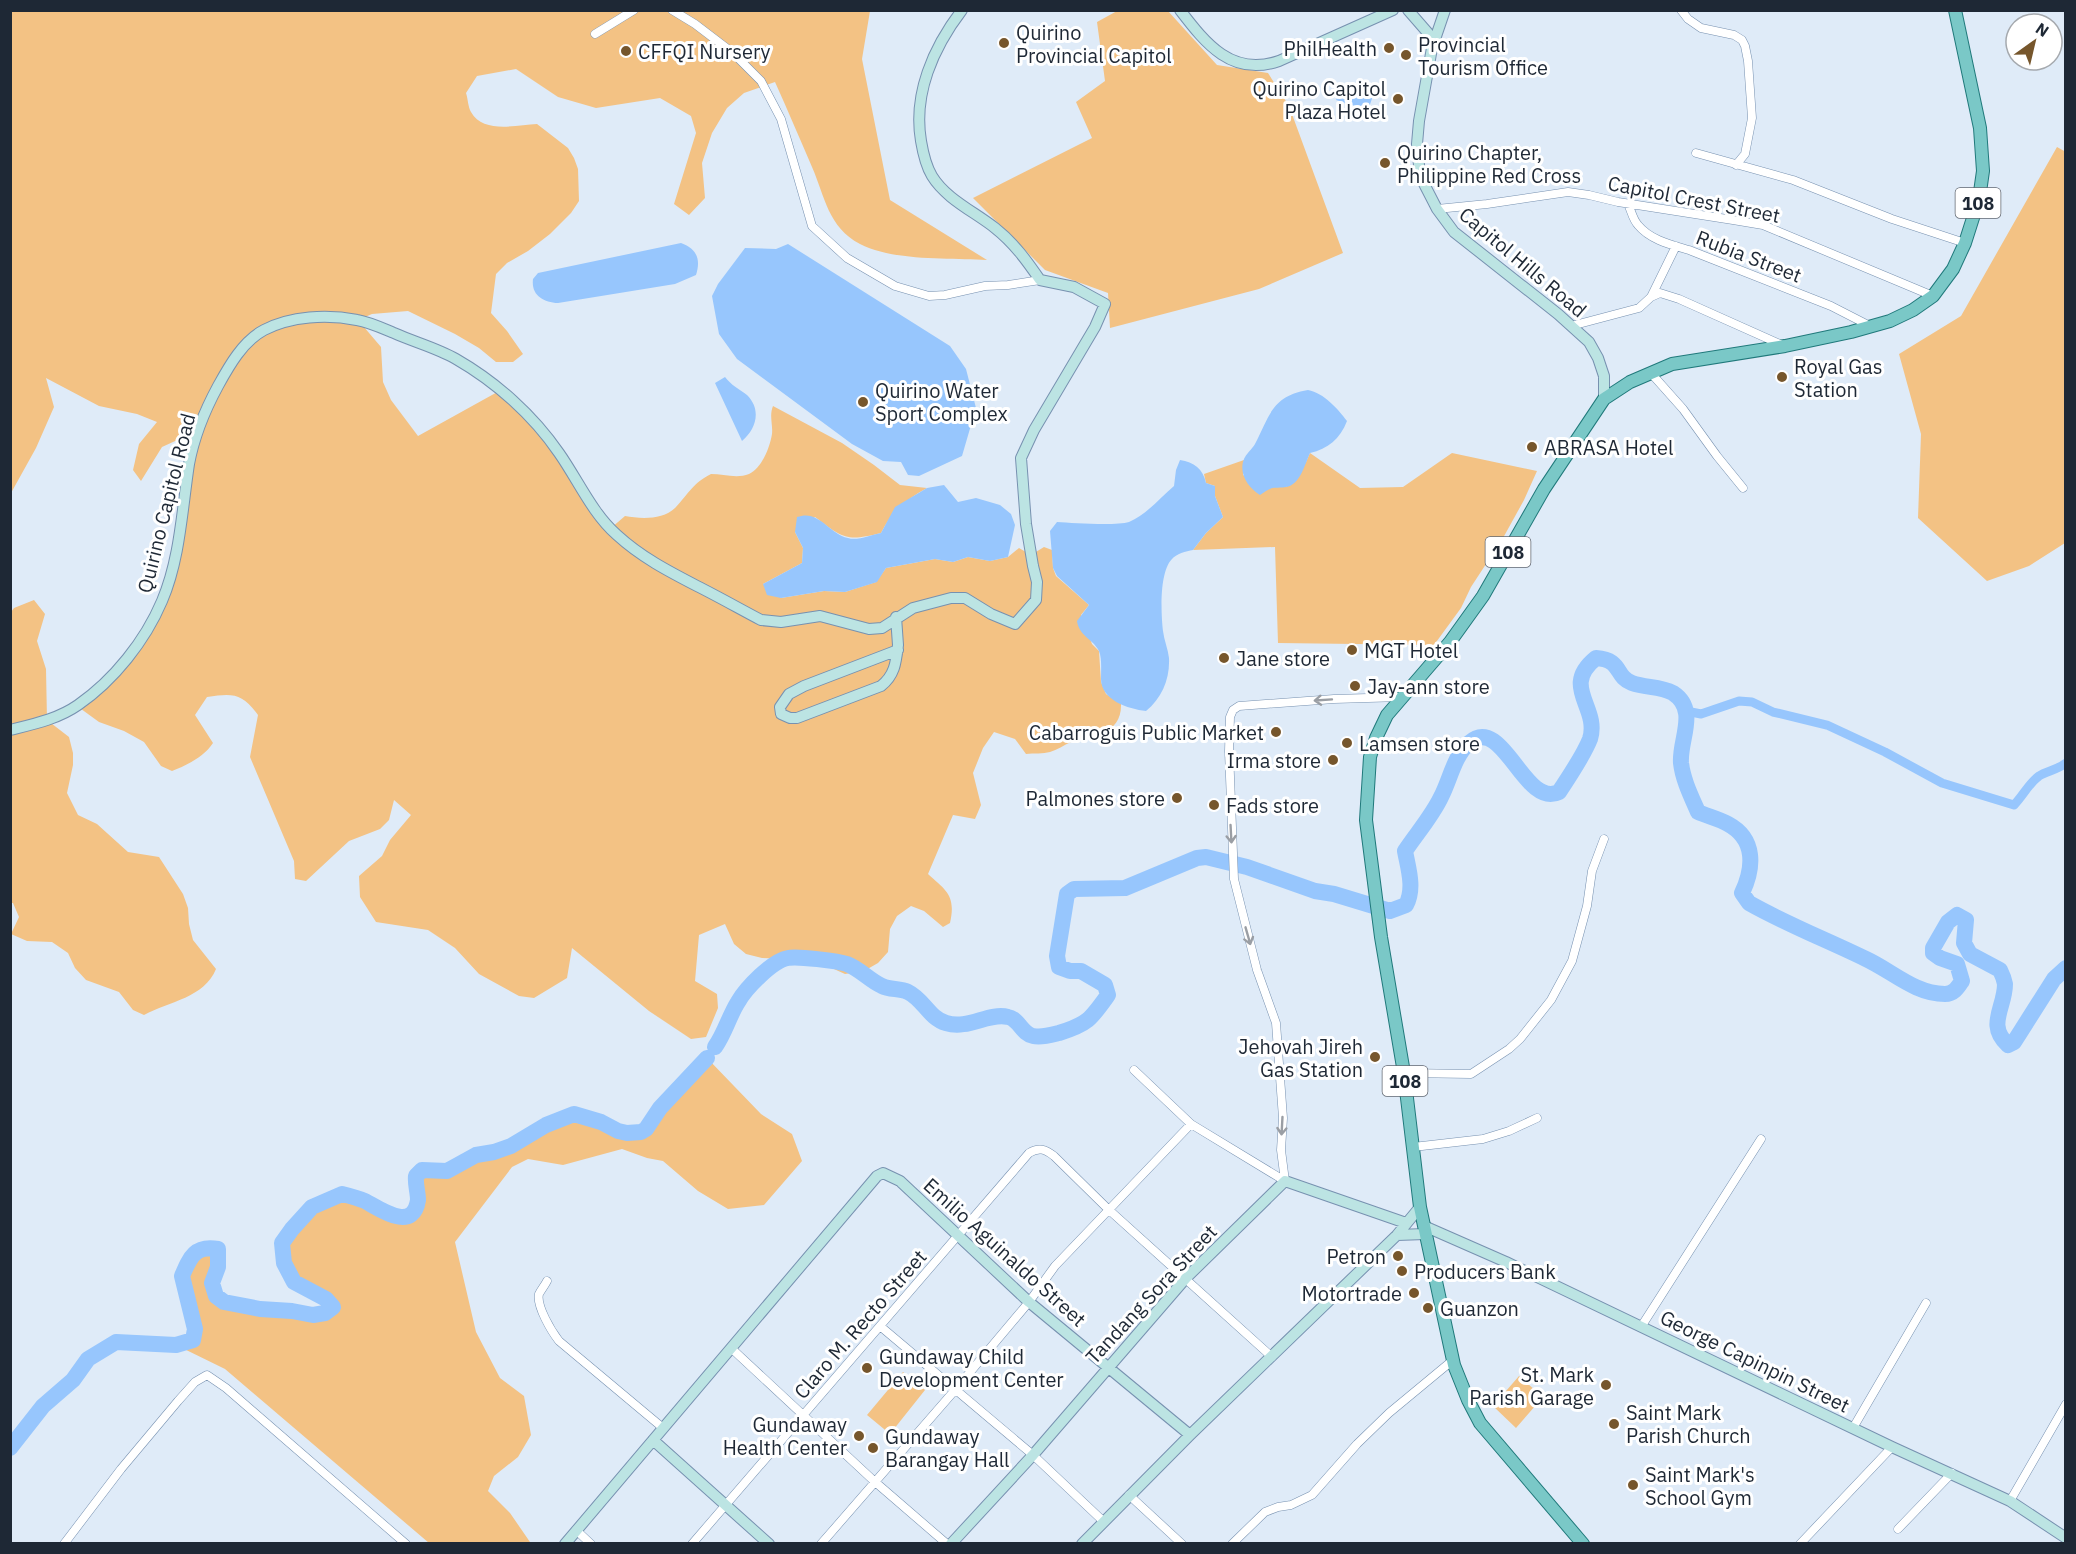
<svg xmlns="http://www.w3.org/2000/svg" width="2076" height="1554" font-family="'IBM Plex Sans',sans-serif">
	<style>
		.green { fill: #f3c284 }
		.water { fill: #97c6fd }
		.lines { fill: none; stroke-linecap: round; stroke-linejoin: round }
		.canal { stroke: #97c6fd; stroke-width: 9 }
		.river { stroke: #97c6fd; stroke-width: 16 }
		.street-casing { stroke: #7791b0; stroke-width: 9 }
		.secondary-casing { stroke: #7791b0; stroke-width: 12 }
		.primary-casing { stroke: #20797b; stroke-width: 14 }
		.street { stroke: #fff; stroke-width: 8 }
		.secondary { stroke: #bce4e3; stroke-width: 10 }
		.primary { stroke: #7ac8c7; stroke-width: 12 }
		.oneway { stroke: #9a9ea4 }
		.poi-dot { fill: #76562c; stroke: #fff; stroke-width: 2 }
		.labels { text-anchor: middle; dominant-baseline: central; stroke-width: 6; stroke-linejoin: round; paint-order: stroke }
		.shield { fill: #fff; stroke: #626872; stroke-width: 1.5 }
		.shield-label { font-size: 18px; font-weight: bold; fill: #1e2835 }
		.poi-label { font-size: 20px; fill: #1e2835; stroke: #fff; text-anchor: start }
		.street-label { font-size: 20px; fill: #1e2835; stroke: #fff }
	</style>
	<rect width="100%" height="100%" fill="#dfebf8"/>
	<!-- green -->
	<path class="green" d="M11,11H870L862,59L890,200L987,260C950,258 892,261 860,244C828,227 825,197 812,167C800,139 788,111 775,82L744,93L727,108L712,133L702,163L705,198L689,215L674,204L696,133L691,116L660,98L596,108L558,97L516,69L477,76L466,93C468,99 468,107 471,112C483,134 516,125 537,124L568,148L574,158L578,169L579,201L571,213L550,234L528,251L507,263L496,274L491,313L507,331L523,354L513,362H496L479,348L455,334L408,311L372,314L358,320L381,347L383,382L391,400L418,436L501,390L543,430L611,528L625,516C641,519 664,520 676,507C689,493 693,483 711,474C723,474 737,479 749,474C762,468 770,447 772,434C773,424 769,416 773,406L842,443L874,465L900,485L927,488C907,499 891,512 881,533C846,542 843,538 815,517L795,532L803,548L802,563L763,584L781,598L824,591L845,592L876,582L886,568L935,559L953,562L968,557L990,561L1008,557L1019,548L1031,555L1044,547L1052,550L1053,568L1056,576L1089,605L1081,615L1092,644L1099,651L1101,682L1106,694L1121,704C1122,734 1093,736 1071,742C1064,745 1057,750 1050,752C1043,754 1034,753 1026,754L1015,739L994,732L983,748L973,773L981,805L975,819L953,815L928,874C947,891 956,896 950,923L943,927L924,911L911,906L897,916L890,929L888,952L878,963L864,971L845,974L814,960L762,958L746,954L734,944L725,924L699,935L695,981L717,994L718,1008L706,1037L691,1039L649,1011L572,948L567,978L534,998L519,996L479,974L455,948L428,930L376,922L360,897L359,876L382,856L390,840L411,815L394,800L389,820L380,829L349,841L306,881L295,879L294,861L250,757L258,715C242,693 233,693 207,697L195,715L213,743C204,757 187,765 172,771L161,766L144,742L124,731L99,722L77,706L110,680L162,601L197,431L162,447L141,481L133,470L139,444L157,422L137,414L99,406L46,378L54,407L36,448L11,493Z
		M1117,11H1168L1217,65L1268,73L1289,106L1343,253L1259,289L1110,328L1108,293L1045,270L973,198L1092,138L1076,102L1105,81L1097,22Z
		M2057,147L2066,152L2065,543L2029,566L1987,581L1918,518L1921,434L1899,354L1961,316Z
		M1310,453L1360,488L1403,487L1452,453L1537,471L1524,500L1503,538L1471,587L1461,608L1434,645L1278,643L1275,547L1193,550L1206,533L1223,517L1215,496V486L1206,483L1204,474L1244,460L1243,475L1269,488L1276,486L1286,487L1306,462Z
		M34,600L45,614L37,641L46,669L47,720L69,737L73,753V765L67,793L78,815L97,824L128,852L159,857L183,894L188,908L189,924L193,940L216,969C204,998 170,1001 144,1015L133,1010L119,992L86,980L75,968L68,953L52,942L27,941L11,934L19,917L13,903H11V612L14,608Z
		M707,1058L761,1114L792,1134L802,1161L764,1205L728,1209L698,1191L663,1161L647,1158L622,1149L563,1165L528,1159L512,1167L455,1242L476,1332L500,1378L524,1396L531,1435L518,1457L494,1476L488,1491L510,1513L530,1542L529,1543H429L225,1369L176,1345L193,1340L195,1329L182,1276C190,1257 195,1245 218,1249V1267L212,1284L216,1296L224,1302L260,1309L292,1311L313,1315L325,1313L332,1306L326,1299L294,1282L284,1263L282,1243L292,1229L312,1207L342,1194C350,1196 358,1198 365,1201C380,1208 413,1234 418,1200C418,1192 415,1184 416,1176L422,1170L447,1171L476,1155L494,1152L513,1145L546,1125L574,1114L602,1122L618,1131L627,1133L641,1132L660,1108Z
		M903,1372L925,1390L890,1434L867,1415Z
		M1519,1376L1543,1397L1516,1428L1493,1406Z"/>
	<!-- water -->
	<path class="water" d="M1341,85L1374,93L1368,110L1336,100Z
		M681,243C697,249 701,259 696,275L675,284L558,303C543,302 531,295 533,279L538,273Z
		M788,244L950,346L966,369L976,408L962,456L919,476L908,475L901,462L883,461L852,444L737,359L719,334L712,296L718,284L745,248L776,249Z
		M725,377C731,385 739,389 747,395C762,410 756,429 742,441L715,383Z
		M1308,390C1324,393 1338,409 1347,421C1340,439 1328,449 1310,453C1305,464 1300,485 1286,487C1271,489 1274,485 1260,495C1249,488 1238,474 1244,459C1246,454 1252,449 1255,444C1270,415 1272,396 1308,390Z
		M1180,460C1194,462 1203,469 1206,483L1215,486V496L1223,517L1206,533L1193,550C1186,551 1176,554 1172,559C1159,572 1161,614 1163,631C1164,640 1168,649 1169,658C1170,679 1162,698 1146,711C1128,709 1101,700 1101,679C1101,670 1102,658 1099,651C1093,639 1079,636 1077,621L1089,605L1057,576L1053,568L1050,531L1057,522C1072,523 1116,526 1129,522C1146,515 1161,497 1174,486L1176,470Z
		M944,485L958,502L976,498L1000,505L1011,514L1015,525L1008,557L990,561L968,557L953,562L935,559L886,568L877,582L845,592L824,591L781,598L767,595L763,584L802,563L803,548L795,532L797,517C819,509 828,533 848,538C857,541 871,535 881,533L895,507L927,488Z"/>
	<g class="lines">
		<!-- canal -->
		<path class="canal" d="M1686,711L1701,714L1739,701L1752,702L1773,712L1827,725L1885,752L1942,783L2014,805C2023,796 2029,783 2039,776C2047,771 2057,770 2066,763"/>
		<!-- river -->
		<path class="river" d="M715,1047C725,1033 729,1016 738,1002C746,988 772,961 788,958C797,956 838,961 847,964C860,969 869,980 882,986C890,990 900,988 908,992C923,999 929,1018 946,1023C968,1030 989,1012 1008,1017C1019,1019 1022,1034 1033,1036C1042,1038 1051,1035 1059,1033C1088,1024 1091,1019 1108,995L1105,985L1081,971H1070L1059,967L1057,956L1067,894L1074,889L1125,888L1197,858L1206,857L1247,867L1315,891L1334,894L1390,911L1406,905C1415,888 1408,868 1405,851C1417,833 1432,816 1441,797C1450,780 1454,756 1469,743C1503,713 1524,809 1559,792C1567,780 1585,752 1590,739C1600,707 1560,687 1596,658C1623,660 1614,676 1632,683C1646,688 1660,686 1673,693C1699,710 1679,740 1681,763C1683,780 1691,796 1698,812C1707,816 1719,819 1728,824C1756,839 1754,868 1742,893L1749,903C1786,924 1827,940 1866,959C1892,971 1915,994 1945,994C1954,994 1958,987 1962,981L1957,964L1940,958L1933,953V948L1948,922L1957,915L1966,920L1964,943L1970,954L2000,970C2002,974 2004,979 2005,984C2005,1008 1986,1025 2008,1045L2014,1042L2054,979L2066,968
			M10,1448L43,1406L73,1380L88,1359L116,1342L176,1345L193,1340L195,1329L182,1276C190,1257 195,1245 218,1249V1267L212,1283L216,1296L224,1302L260,1309L292,1311L313,1315L325,1313L333,1307L326,1299L294,1282L284,1263L282,1243L292,1229L312,1207L342,1194C350,1196 358,1198 365,1201C380,1209 413,1233 418,1200C418,1192 415,1184 416,1176L422,1170L447,1171L476,1155L494,1152L511,1146L546,1125L574,1114L601,1122L618,1131L627,1133L641,1132L646,1129L660,1108L707,1058"/>
		<defs>
			<path id="street" d="M672,10L695,24L733,53L761,81L781,119L812,226L847,258L895,286L929,296L945,295L985,286L1008,285L1040,280
				M1681,10L1688,19L1701,28L1734,35L1742,40L1745,46L1748,61L1752,118L1745,154L1736,165
				M595,34L634,10
				M1696,153L1793,180L1892,219L1965,243
				M1628,204C1631,210 1633,220 1638,225C1650,240 1672,245 1689,250L1831,306L1870,326
				M1437,209L1487,204L1568,192L1589,195L1618,202L1733,220L1763,225L1933,296
				M1651,297L1676,246
				M1571,326L1639,308L1651,297L1660,293L1679,299L1782,345
				M1650,372L1683,409L1717,456L1743,488
				M1134,1070L1191,1124L1285,1181
				M1404,1073L1471,1074L1509,1049L1520,1039L1551,1000L1572,961L1587,906L1592,871L1604,839
				M1413,1147L1483,1139L1509,1131L1537,1118
				M1285,1181L1281,1150L1283,1118L1276,1023L1257,970L1234,879L1229,751L1230,717L1233,710L1239,706L1334,699L1402,697
				M547,1281C545,1285 541,1290 539,1294C536,1306 552,1332 559,1341L663,1428
				M880,1326L1033,1455L1103,1521
				M1641,1327L1761,1139
				M731,1348L874,1481L947,1544
				M1853,1428L1926,1303
				M1129,1495L1182,1544
				M2010,1501L2066,1404
				M1898,1529L1952,1473
				M576,1530L591,1544
				M64,1544L121,1469L178,1401L195,1382L207,1375L226,1388L406,1544
				M692,1544L1029,1153C1039,1147 1045,1149 1054,1156L1108,1209L1272,1357
				M821,1544L955,1390L1029,1302L1055,1266L1191,1124
				M1232,1544L1265,1512L1278,1507L1291,1505L1312,1495L1357,1444L1389,1413L1453,1360
				M1800,1544L1892,1447"/>
			<path id="secondary" d="M1180,10C1206,44 1232,77 1279,61L1393,10
				M1408,10L1428,33L1432,47
				M1445,10L1432,48L1419,121L1417,144L1420,176L1437,209L1454,232L1558,314L1589,342L1598,358L1604,376V399
				M896,617L898,645C896,662 895,675 881,686L797,718H790L781,714L780,707L789,694L804,686L898,650
				M10,730C34,724 58,719 78,705C114,680 145,641 162,601C180,559 182,510 189,464C194,437 205,410 218,386C229,366 243,341 264,330C291,316 327,314 357,320C369,322 382,328 394,333C414,342 437,348 456,359C496,382 533,415 559,453C578,480 592,513 617,535C641,557 668,571 697,586C719,597 740,609 761,620L781,622L820,616L869,629L882,628L913,608L951,598H965L991,614L1015,624L1036,600L1037,582L1033,566L1026,524L1021,458L1034,430L1095,327L1105,304L1074,287L1040,280C1027,261 1014,243 995,228C975,212 946,199 932,176C926,166 923,153 921,141C913,94 933,48 962,10
				M1424,1226L1506,1262L1892,1447L2010,1501L2066,1538
				M1397,1235L1425,1234
				M653,1440L769,1544
				M565,1544L877,1176L883,1173L900,1181L1029,1302L1190,1435
				M951,1544L1033,1455L1186,1278L1285,1181L1406,1223
				M1082,1544L1190,1435L1397,1235L1420,1207"/>
			<path id="primary" d="M1583,1544L1480,1423L1468,1400L1454,1365L1420,1207L1404,1073L1381,937L1366,820L1370,757L1376,738L1387,715L1450,642L1483,596L1544,489L1604,399L1630,382L1672,364L1785,346L1851,332L1890,321L1913,310L1933,296L1953,269L1965,243L1979,199L1983,171L1980,128L1955,10"/>
		</defs>
		<!-- street casing -->
		<use href="#street" class="street-casing"/>
		<!-- secondary casing -->
		<use href="#secondary" class="secondary-casing"/>
		<!-- primary casing -->
		<use href="#primary" class="primary-casing"/>
		<!-- street -->
		<use href="#street" class="street"/>
		<!-- secondary -->
		<use href="#secondary" class="secondary"/>
		<!-- primary -->
		<use href="#primary" class="primary"/>
	</g>
	<!-- one-way arrows -->
	<defs><path id="oneway-shaft" d="M-6 0H5M1.5-3L5.5 0L1.5 3" fill="none" stroke-width="1.6" stroke-linecap="round" stroke-linejoin="round" transform="scale(1.5)"/></defs>
	<g class="oneway">
		<use href="#oneway-shaft" transform="translate(1323 700) rotate(176)"/>
		<use href="#oneway-shaft" transform="translate(1231 834) rotate(87)"/>
		<use href="#oneway-shaft" transform="translate(1248 936) rotate(74)"/>
		<use href="#oneway-shaft" transform="translate(1282 1126) rotate(93)"/>
	</g>
	<!-- markers -->
	<g class="poi-dot">
		<circle cx="1004" cy="43" r="6"/>
		<circle cx="1389" cy="48" r="6"/>
		<circle cx="626" cy="51" r="6"/>
		<circle cx="1406" cy="55" r="6"/>
		<circle cx="1398" cy="99" r="6"/>
		<circle cx="1385" cy="163" r="6"/>
		<circle cx="1782" cy="377" r="6"/>
		<circle cx="863" cy="402" r="6"/>
		<circle cx="1532" cy="447" r="6"/>
		<circle cx="1352" cy="650" r="6"/>
		<circle cx="1224" cy="658" r="6"/>
		<circle cx="1355" cy="686" r="6"/>
		<circle cx="1276" cy="732" r="6"/>
		<circle cx="1347" cy="743" r="6"/>
		<circle cx="1333" cy="760" r="6"/>
		<circle cx="1177" cy="798" r="6"/>
		<circle cx="1214" cy="805" r="6"/>
		<circle cx="1375" cy="1057" r="6"/>
		<circle cx="1398" cy="1256" r="6"/>
		<circle cx="1402" cy="1271" r="6"/>
		<circle cx="1414" cy="1293" r="6"/>
		<circle cx="1428" cy="1308" r="6"/>
		<circle cx="867" cy="1368" r="6"/>
		<circle cx="1606" cy="1385" r="6"/>
		<circle cx="1614" cy="1424" r="6"/>
		<circle cx="859" cy="1436" r="6"/>
		<circle cx="873" cy="1448" r="6"/>
		<circle cx="1633" cy="1485" r="6"/>
	</g>
	<g class="labels">
		<!-- shield labels -->
		<g class="shield">
			<rect x="1955.5" y="188" width="45" height="30" rx="4.5"/>
			<rect x="1485.5" y="537" width="45" height="30" rx="4.5"/>
			<rect x="1382.5" y="1066" width="45" height="30" rx="4.5"/>
		</g>
		<g class="shield-label">
			<text x="1978" y="203">108</text>
			<text x="1508" y="552">108</text>
			<text x="1405" y="1081">108</text>
		</g>
		<!-- poi labels -->
		<g class="poi-label">
			<text x="1016" y="32">Quirino<tspan x="1016" dy="23">Provincial Capitol</tspan></text>
			<text x="1418" y="44">Provincial<tspan x="1418" dy="23">Tourism Office</tspan></text>
			<text x="1377" y="48" text-anchor="end">PhilHealth</text>
			<text x="638" y="51">CFFQI Nursery</text>
			<text x="1386" y="88" text-anchor="end">Quirino Capitol<tspan x="1386" dy="23">Plaza Hotel</tspan></text>
			<text x="1397" y="152">Quirino Chapter,<tspan x="1397" dy="23">Philippine Red Cross</tspan></text>
			<text x="1794" y="366">Royal Gas<tspan x="1794" dy="23">Station</tspan></text>
			<text x="875" y="390">Quirino Water<tspan x="875" dy="23">Sport Complex</tspan></text>
			<text x="1544" y="447">ABRASA Hotel</text>
			<text x="1364" y="650">MGT Hotel</text>
			<text x="1236" y="658">Jane store</text>
			<text x="1367" y="686">Jay-ann store</text>
			<text x="1264" y="732" text-anchor="end">Cabarroguis Public Market</text>
			<text x="1359" y="743">Lamsen store</text>
			<text x="1321" y="760" text-anchor="end">Irma store</text>
			<text x="1165" y="798" text-anchor="end">Palmones store</text>
			<text x="1226" y="805">Fads store</text>
			<text x="1363" y="1046" text-anchor="end">Jehovah Jireh<tspan x="1363" dy="23">Gas Station</tspan></text>
			<text x="1386" y="1256" text-anchor="end">Petron</text>
			<text x="1414" y="1271">Producers Bank</text>
			<text x="1402" y="1293" text-anchor="end">Motortrade</text>
			<text x="1440" y="1308">Guanzon</text>
			<text x="879" y="1356">Gundaway Child<tspan x="879" dy="23">Development Center</tspan></text>
			<text x="1594" y="1374" text-anchor="end">St. Mark<tspan x="1594" dy="23">Parish Garage</tspan></text>
			<text x="1626" y="1412">Saint Mark<tspan x="1626" dy="23">Parish Church</tspan></text>
			<text x="847" y="1424" text-anchor="end">Gundaway<tspan x="847" dy="23">Health Center</tspan></text>
			<text x="885" y="1436">Gundaway<tspan x="885" dy="23">Barangay Hall</tspan></text>
			<text x="1645" y="1474">Saint Mark's<tspan x="1645" dy="23">School Gym</tspan></text>
		</g>
		<!-- street labels -->
		<g class="street-label">
			<text transform="translate(1694 199) rotate(11)">Capitol Crest Street</text>
			<text transform="translate(1749 256) rotate(21)">Rubia Street</text>
			<text transform="translate(1523 262) rotate(40)">Capitol Hills Road</text>
			<text transform="translate(166 503) rotate(-76)">Quirino Capitol Road</text>
			<text transform="translate(1005 1252) rotate(42)">Emilio Aguinaldo Street</text>
			<text transform="translate(1151 1294) rotate(-47)">Tandang Sora Street</text>
			<text transform="translate(860 1324) rotate(-49)">Claro M. Recto Street</text>
			<text transform="translate(1755 1361) rotate(26)">George Capinpin Street</text>
		</g>
	</g>
	<!-- border -->
	<rect width="2076" height="1554" fill="none" stroke="#1e2835" stroke-width="24"/>
	<!-- north arrow -->
	<g transform="translate(2034 42) rotate(34)"><circle r="28" fill="#ffffff" stroke="#a5a9ae" stroke-width="1.5"/>
	<path d="M0-4.5L10 22L0 15L-10 22Z" fill="#76562c"/>
	<text y="-9" font-size="16" font-weight="bold" text-anchor="middle" fill="#1e2835">N</text>
	</g>
</svg>
